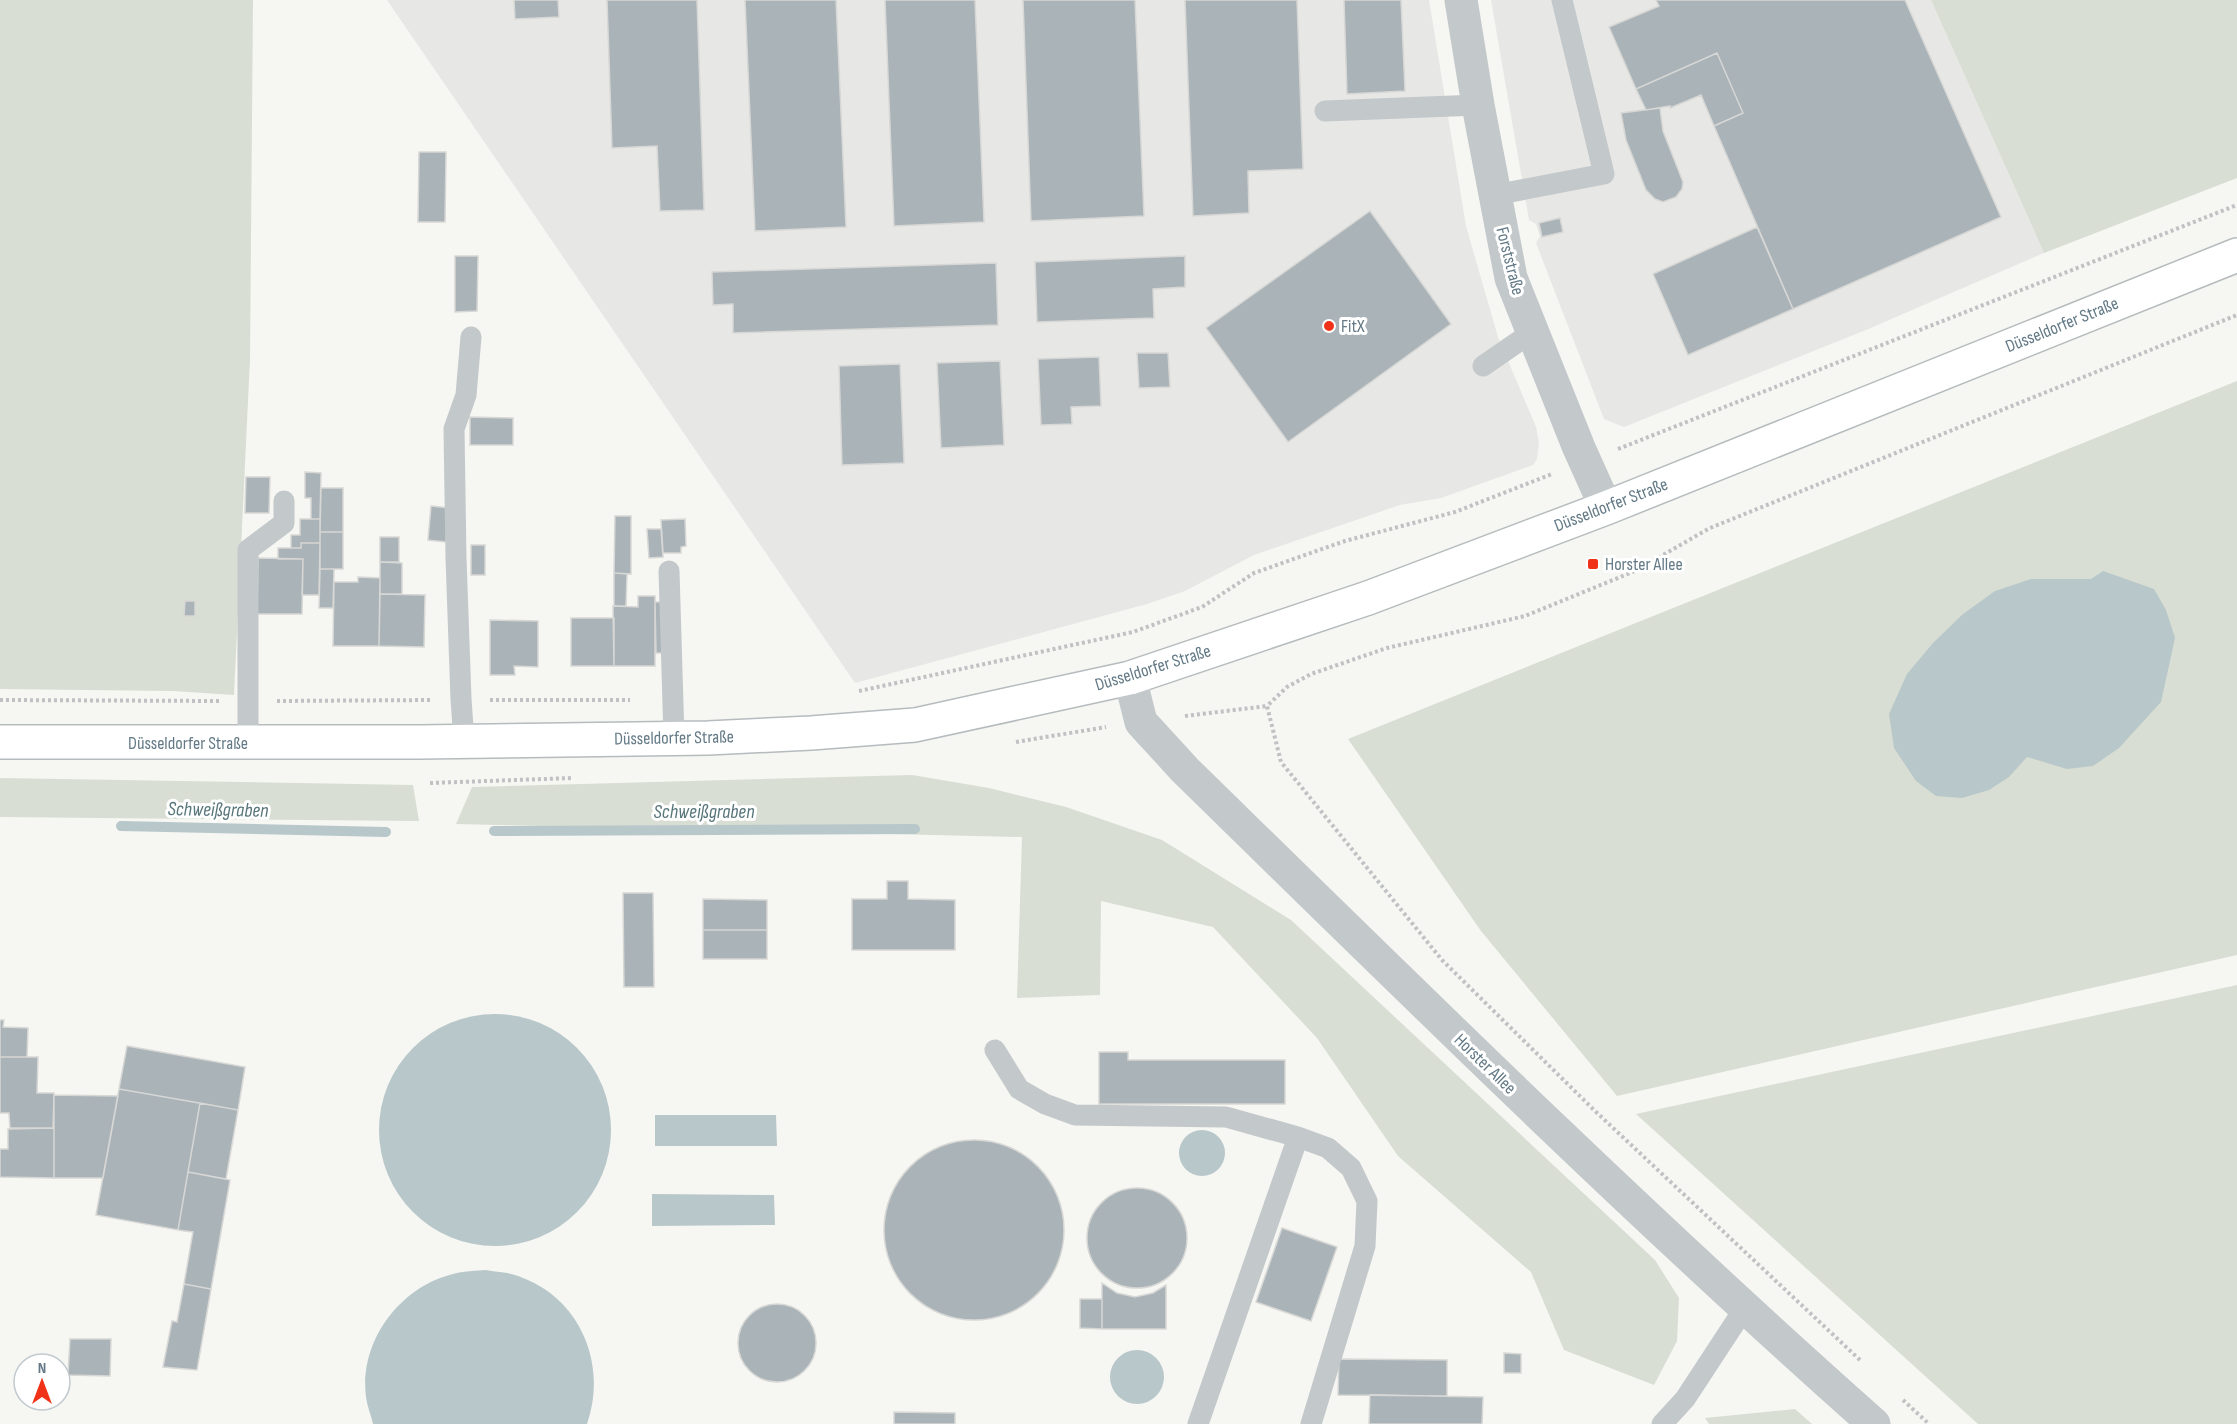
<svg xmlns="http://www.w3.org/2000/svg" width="2237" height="1424" font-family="'Sofia Sans Condensed',sans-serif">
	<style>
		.built { fill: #e7e7e5 }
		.green { fill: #d8ded3 }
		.water { fill: #b8c7ca }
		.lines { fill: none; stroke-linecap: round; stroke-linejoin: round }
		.stream { stroke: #b8c7ca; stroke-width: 10 }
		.building { fill: #a9b3b8; stroke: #d7d7d5; stroke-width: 1.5 }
		.primary-casing { stroke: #b6bbbe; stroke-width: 36 }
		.path { stroke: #bfc1c3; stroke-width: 4; stroke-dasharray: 3 3; stroke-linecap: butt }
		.service { stroke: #c3c8cb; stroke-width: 21 }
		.minor { stroke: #c3c8cb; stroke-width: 33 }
		.primary { stroke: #fff; stroke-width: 33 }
		.poi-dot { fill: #f03318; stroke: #fff; stroke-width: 2 }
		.labels { text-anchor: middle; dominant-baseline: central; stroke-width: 6; stroke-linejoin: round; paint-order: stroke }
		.street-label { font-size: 18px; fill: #637a86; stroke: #fff }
		.poi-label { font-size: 18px; fill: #637a86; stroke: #fff; text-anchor: start }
		.water-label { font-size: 20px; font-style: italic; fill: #59767c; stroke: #fff }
	</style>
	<rect width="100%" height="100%" fill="#f6f6f2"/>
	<!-- built -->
	<path class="built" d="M387,0H1429L1466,226L1498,337L1536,427L1539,443L1537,459L1533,465L1441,498L1400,505L1254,555L1185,591L1147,604L855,683Z
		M1491,0H1931L2044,253L1866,330L1624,427L1604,419L1536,243L1540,236L1536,224L1529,220Z"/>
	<!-- green -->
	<path class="green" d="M0,0H253L250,359L234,695L173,691L0,689Z
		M1931,0H2237V178L2044,253Z
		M2237,381V955L1617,1096L1481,931L1348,739Z
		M912,775L989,788L1066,807L1162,840L1291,920L1655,1260L1679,1298L1677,1341L1654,1385L1564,1350L1531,1272L1398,1156L1317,1038L1213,927L1101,901L1100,995L1017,998L1022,837L456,824L472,787Z
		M0,778L413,785L419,821L0,817Z
		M2237,985V1424H1978L1636,1114Z
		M1795,1409L1812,1424H1709L1705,1418Z"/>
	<!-- water -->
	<path class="water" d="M2103,571L2154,589L2166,610L2175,638L2161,702L2119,748L2093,766L2067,769L2027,757L2009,777L1989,790L1962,798L1936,796L1916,781L1894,748L1889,714L1907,674L1933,643L1963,614L1995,591L2031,579H2091Z
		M379 1130a116 116 0 1 1 232 0a116 116 0 1 1-232 0Z
		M655,1115H776L777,1146H655Z
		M1179 1153a23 23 0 1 1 46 0a23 23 0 1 1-46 0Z
		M652,1194L774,1195L775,1225L652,1226Z
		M485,1270C496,1272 508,1272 518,1276C580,1297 608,1364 587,1424H373C371,1415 367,1406 366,1397C359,1341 400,1287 453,1274C463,1271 475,1271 485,1270Z
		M1110 1377a27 27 0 1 1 54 0a27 27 0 1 1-54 0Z"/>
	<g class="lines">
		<!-- stream -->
		<path class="stream" d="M121,826L386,832
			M494,831L915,829"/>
	</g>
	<!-- building -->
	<path class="building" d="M514,0H558L559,17L515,19Z
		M607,0H697L704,210L660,211L657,146L612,148Z
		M745,0H836L846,227L755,231Z
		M885,0H975L984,222L894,226Z
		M1023,0H1135L1144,216L1031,221Z
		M1185,0H1297L1303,169L1248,171L1249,213L1193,216Z
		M1344,0H1401L1405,91L1347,94Z
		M1656,0H1905L2001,217L1793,309L1714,126L1743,113L1717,53L1636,89L1609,27L1659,6Z
		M1717,53L1743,113L1714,126L1701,95L1670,108V106L1646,110L1636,89Z
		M1660,108L1663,131L1683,182L1682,189L1676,197L1663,202L1655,199L1646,190L1626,140L1621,113Z
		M419,152H446L445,222H418Z
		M1370,211L1451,324L1288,442L1206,328Z
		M1560,218L1563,232L1542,237L1539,223Z
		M1757,227L1793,309L1688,355L1653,274Z
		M455,256H478L477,311L455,312Z
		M1185,256V287L1153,289L1154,318L1037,322L1035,262Z
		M996,263L998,325L733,333V304L713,305L712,272Z
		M1137,353H1168L1170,387L1139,388Z
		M1099,357L1101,406L1071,407L1072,424L1041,425L1038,359Z
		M1000,361L1004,445L941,448L937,363Z
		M900,364L904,463L842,465L839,366Z
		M470,417L513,418V445H470Z
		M305,472L321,473L320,519H311V498H305Z
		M246,477H270L269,513H245Z
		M321,488H343V532H320Z
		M431,506L449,508L446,542L428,540Z
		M615,516H631V574L614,573Z
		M300,519H320V543H301V548H291V535H300Z
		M685,519L686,546L681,547V553H663L661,520Z
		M647,529H661L663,557L649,558Z
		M320,532H343V569H320Z
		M380,537H399V562H380Z
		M301,543H320L319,595H302L303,559H278V548H301Z
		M471,545H485V575H471Z
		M258,558L303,559L302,614H257Z
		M380,562L402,563V594H380Z
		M320,569H334L333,608H319Z
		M614,573L627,574L626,606H614Z
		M358,577L380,578L379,646H333L334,582H358Z
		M380,594L425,595L424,647L379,646Z
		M638,596H655V666H614L613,606L638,607Z
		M185,601H195V616H184Z
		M655,602H668L667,653H656Z
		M571,618H614V666H571Z
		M490,620L538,621V667L514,666L515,675H490Z
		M887,881H908V899L955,900V950H852V899H887Z
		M623,893H653L654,987H624Z
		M703,899L767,900V930H703Z
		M703,930H767V959H703Z
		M0,1020H4L3,1027L28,1028L27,1057H0Z
		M127,1046L245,1067L238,1110L119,1089Z
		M1099,1052H1128V1060H1285V1104H1099Z
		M0,1057H38L37,1093H54L53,1128H10L9,1113H0Z
		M119,1089L200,1103L178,1230L96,1215Z
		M54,1095L118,1096L103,1178H54Z
		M200,1103L238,1110L226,1179L188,1172Z
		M54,1128V1178L0,1177V1149H8V1129Z
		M884 1230a90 90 0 1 1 180 0a90 90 0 1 1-180 0Z
		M188,1172L230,1180L211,1289L184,1284L193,1232L178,1230Z
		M1087 1238a50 50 0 1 1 100 0a50 50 0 1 1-100 0Z
		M1282,1228L1337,1247L1311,1321L1256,1302Z
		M1102,1283L1117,1293L1135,1297L1153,1293L1166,1285V1329H1102Z
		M184,1284L211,1289L197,1370L163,1367L172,1321L177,1322Z
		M1080,1299H1102V1329L1080,1328Z
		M738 1343a39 39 0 1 1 78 0a39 39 0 1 1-78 0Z
		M70,1339H111L110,1376L68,1375Z
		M1504,1353L1521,1354V1373H1504Z
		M1339,1359L1447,1360V1396L1338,1395Z
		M1370,1395L1483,1397L1482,1424H1369Z
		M894,1412L955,1413V1424H894Z"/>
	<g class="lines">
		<defs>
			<path id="primary" d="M0,742H420L708,738L811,733L915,725L1130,678L1368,598L1606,508L2237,255"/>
		</defs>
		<!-- primary casing -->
		<use href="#primary" class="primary-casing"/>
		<!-- path -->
		<path class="path" d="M1618,449L2237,205
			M859,691L1133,632L1202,607L1254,573L1345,541L1455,512L1552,474
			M0,700L219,701
			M490,700H630
			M277,701L432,700
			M1185,716L1267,706
			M1016,742L1106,727
			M430,783L572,778
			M1860,1360L1594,1110L1442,960L1281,762L1267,706L1287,687L1311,674L1387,648L1525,616L1635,571L1710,528L2237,315
			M1903,1400L1929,1424"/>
		<!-- service -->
		<path class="service" d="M1325,111L1478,105
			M1495,195L1604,174L1562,0
			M1483,366L1532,332
			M669,571L674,738
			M464,741L461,699L456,558L454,429L466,395L471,337
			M248,743V550L284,523V501
			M995,1050L1019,1089L1045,1104L1075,1115L1226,1117L1298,1137L1198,1424
			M1298,1137L1328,1148L1351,1168L1367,1201L1365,1246L1311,1424
			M1662,1424L1685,1399L1744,1309"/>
		<!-- minor -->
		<path class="minor" d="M1461,0L1478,105L1511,278L1579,448L1606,508
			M1130,678L1141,722L1185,770C1412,992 1637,1214 1874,1424"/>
		<!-- primary -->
		<use href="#primary" class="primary"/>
	</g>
	<!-- markers -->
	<g class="poi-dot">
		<circle cx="1329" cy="326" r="6"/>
		<rect x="1587" y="558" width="12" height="12" rx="3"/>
	</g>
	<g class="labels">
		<!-- street labels -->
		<g class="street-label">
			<text transform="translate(1510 261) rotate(76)">Forststraße</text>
			<text transform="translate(2062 325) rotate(-22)">Düsseldorfer Straße</text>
			<text transform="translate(1611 505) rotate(-21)">Düsseldorfer Straße</text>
			<text transform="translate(1153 668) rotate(-17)">Düsseldorfer Straße</text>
			<text transform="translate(674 738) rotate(-1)">Düsseldorfer Straße</text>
			<text x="188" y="743">Düsseldorfer Straße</text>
			<text transform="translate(1485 1064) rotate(44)">Horster Allee</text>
		</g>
		<!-- poi labels -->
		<g class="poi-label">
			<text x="1341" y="326">FitX</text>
			<text x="1605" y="564">Horster Allee</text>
		</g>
		<!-- water labels -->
		<g class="water-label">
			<text transform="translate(218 810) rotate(1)">Schweißgraben</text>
			<text x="704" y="812">Schweißgraben</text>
		</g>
	</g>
	<!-- north arrow -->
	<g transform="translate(42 1382)"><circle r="28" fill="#ffffff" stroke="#c1cacf" stroke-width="1.5"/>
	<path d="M0-4.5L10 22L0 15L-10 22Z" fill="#f03318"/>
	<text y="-9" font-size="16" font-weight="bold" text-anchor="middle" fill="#637a86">N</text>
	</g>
</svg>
